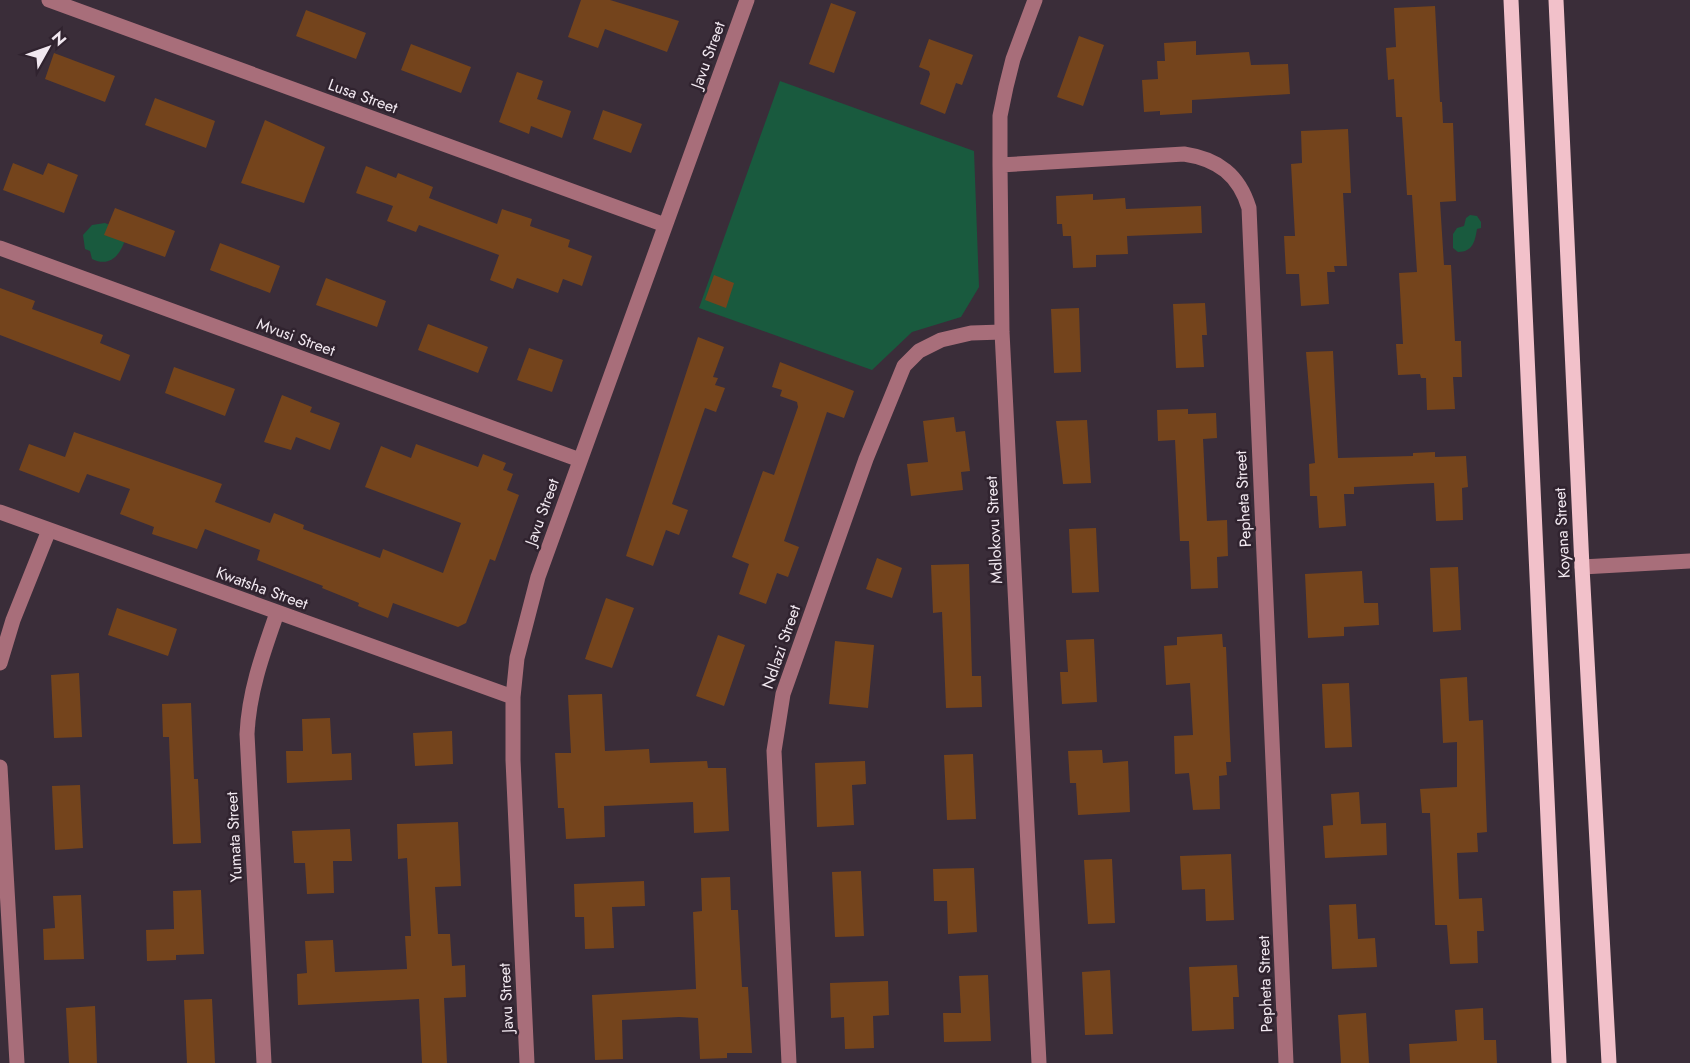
<svg xmlns="http://www.w3.org/2000/svg" width="1690" height="1063" font-family="Jost,sans-serif">
	<style>
		.green { fill: #195a3e }
		.building { fill: #74441c }
		.lines { fill: none; stroke-linecap: round; stroke-linejoin: round }
		.minor { stroke: #a86e7a; stroke-width: 15 }
		.major { stroke: #f2c1ca; stroke-width: 15 }
		.labels { text-anchor: middle; dominant-baseline: central; stroke-width: 5; stroke-linejoin: round; paint-order: stroke }
		.street-label { font-size: 16px; fill: #f1e8f0; stroke: #30232f }
	</style>
	<rect width="100%" height="100%" fill="#3a2d39"/>
	<!-- green -->
	<path class="green" d="M780,81L974,151L979,287L961,317L912,332L872,370L699,308Z
		M1470,215L1477,216L1481,222V228L1477,229C1475,241 1473,252 1458,252L1453,248V234L1457,228L1464,226L1466,218Z
		M105,223L121,230L126,237C121,254 111,268 92,259L90,251L85,249L83,235L92,225Z"/>
	<!-- building -->
	<path class="building" d="M581,0H610L679,21L667,52L605,29L598,48L568,37Z
		M831,3L856,12L834,73L809,64Z
		M1435,6L1440,102H1442L1443,123H1453L1456,201L1440,202L1444,265H1451L1455,341H1461L1462,377H1453L1455,409L1427,410L1426,378H1421L1420,374L1398,375L1396,344H1403L1399,273L1417,272L1412,195H1407L1402,117H1396L1394,79L1388,80L1386,48L1396,47L1394,8Z
		M306,10L366,33L356,59L296,36Z
		M1079,36L1104,45L1083,106L1057,97Z
		M929,39L973,55L962,85L956,83L945,114L920,104L930,74L929,71L919,67Z
		M1196,41V55L1249,52L1251,65L1288,64L1290,94L1192,100V113L1160,115V111L1144,112L1142,80L1158,79L1157,61H1165L1164,43Z
		M411,44L471,67L461,93L401,70Z
		M54,53L115,76L105,102L45,79Z
		M517,72L543,81L537,99L571,111L562,138L531,126L529,134L499,122Z
		M155,98L215,121L206,148L145,125Z
		M603,110L642,124L631,153L593,139Z
		M265,120L325,147L304,203L241,183Z
		M1348,129L1351,193H1343L1347,266H1334L1335,272H1327L1329,304L1301,306L1299,274H1286L1284,236H1295L1291,164L1302,163L1301,131Z
		M13,163L43,175L48,163L78,175L64,213L3,190Z
		M366,166L396,178L398,173L433,187L429,198L497,224L502,209L532,219L530,226L570,240L568,247L592,256L582,286L563,279L558,293L517,278L513,289L490,280L499,255L419,225L416,232L387,221L393,206L356,193Z
		M1093,194V200L1125,198L1126,209L1201,206L1202,233L1127,236L1128,254L1096,255V267L1073,268L1071,236H1063L1062,224H1057L1056,196Z
		M115,208L175,231L165,257L104,235Z
		M220,243L280,266L270,293L210,270Z
		M714,275L734,283L726,308L705,300Z
		M326,278L386,301L377,327L316,305Z
		M0,288L35,301L32,309L103,335L100,343L130,355L120,381L0,335Z
		M1205,303L1207,335H1202L1204,367L1176,368L1173,304Z
		M1079,308L1081,372L1054,373L1051,309Z
		M428,324L488,347L478,373L418,350Z
		M698,337L724,347L713,377L718,378L715,385L725,388L716,412L705,408L672,504L688,510L679,535L666,530L653,566L626,556Z
		M529,348L563,360L552,392L517,380Z
		M1333,351L1338,458L1413,456V453L1435,452V457L1466,456L1468,487L1462,488L1463,520L1436,521L1434,483L1408,484L1354,487V494H1344L1346,526L1319,528L1317,496H1310L1309,464L1315,463L1306,352Z
		M780,362L854,391L844,418L827,412L784,541L799,547L788,577L777,573L766,604L739,594L749,564L732,557L763,471L774,475L798,407L797,402L780,396L782,390L772,387Z
		M174,367L235,389L225,416L165,393Z
		M282,395L312,407L310,412L340,423L330,450L296,437L291,450L264,442Z
		M1188,409V414L1216,413L1217,438L1203,439L1207,521L1227,520L1228,556L1217,557L1218,588L1191,589L1189,541H1180L1175,440L1158,441L1157,410Z
		M954,417L956,432L965,431L970,471L961,472L963,490L911,496L907,464L928,462L923,421Z
		M1087,420L1091,483L1063,484L1056,421Z
		M74,432L222,484L215,502L270,523L274,513L304,525L303,529L380,558L383,549L443,573L461,523L365,487L381,446L411,458L416,444L478,467L483,454L506,463L503,470L513,474L507,490L519,495L495,561L490,559L466,623L458,627L393,603L388,618L358,606L359,603L322,588L323,586L257,560L260,550L205,529L197,549L152,534L154,527L120,514L130,489L87,474L79,493L19,470L29,444L65,457Z
		M1096,528L1099,592L1072,593L1069,529Z
		M877,558L902,568L892,598L866,589Z
		M969,564L972,676H981L982,707L946,708L942,612L933,613L931,565Z
		M1458,567L1461,630L1433,632L1430,568Z
		M1362,571L1364,603H1378L1379,625L1344,627V636L1308,638L1305,574Z
		M606,598L634,608L612,668L585,659Z
		M117,608L177,629L168,656L108,635Z
		M1222,634L1223,647H1226L1231,762H1226L1227,775L1219,776L1220,809L1193,810L1189,773L1175,774L1174,736L1193,735L1190,683L1166,685L1164,646L1177,645V637Z
		M718,635L745,645L724,706L696,696Z
		M1094,639L1097,702L1062,704L1060,672H1068L1066,640Z
		M835,641L874,645L868,708L829,704Z
		M79,673L82,737L54,738L51,675Z
		M1467,677L1469,721L1483,720L1487,832L1477,833L1478,852L1457,853L1459,899L1482,898L1484,931H1477L1478,963L1450,964L1447,925H1435L1430,813H1422L1420,789L1457,787V742L1443,743L1440,679Z
		M1349,683L1352,747L1325,748L1322,684Z
		M602,694L605,751L649,749L650,763L707,761L708,768H726L729,831L694,833L693,802L604,806L605,837L566,839L564,808H558L555,753H571L568,695Z
		M191,703L194,779H198L201,843L173,844L169,737H163L162,704Z
		M330,718L332,754L351,753L352,780L287,783L286,751H303L302,719Z
		M452,731L453,764L415,766L413,733Z
		M1102,750L1103,763L1128,761L1130,812L1078,815L1076,783H1070L1068,751Z
		M973,754L976,819L947,820L944,755Z
		M865,761L866,784L852,785L854,825L817,827L815,763Z
		M80,785L83,848L55,850L52,786Z
		M1359,792L1361,824L1386,823L1387,855L1325,858L1323,826L1333,825L1331,794Z
		M458,822L461,886L435,887L438,934H450L452,966L465,965L466,997L444,998L447,1063H422L419,999L298,1005L297,974L307,973L305,941L333,940L335,972L407,969L405,936H411L407,858L398,859L397,824Z
		M350,829L352,861H333L334,893L307,894L305,863H294L292,831Z
		M1231,854L1234,920L1206,921L1205,889L1182,890L1180,856Z
		M1112,859L1115,923L1088,924L1084,860Z
		M974,868L977,932L948,934L947,901H934L933,869Z
		M861,871L864,936L835,937L832,872Z
		M730,877L731,910H738L742,987H748L752,1053H727V1058L700,1059L698,1018L679,1017L622,1020L623,1059L595,1060L592,995L696,989L693,912L702,911L701,878Z
		M644,881L645,906L612,907L614,948L585,949L584,917H575L574,884Z
		M201,890L204,954L176,955V960L147,961L146,930L174,929L173,891Z
		M81,895L84,959L44,960L43,929L55,928L53,896Z
		M1356,904L1358,939L1375,938L1377,967L1332,969L1329,905Z
		M1237,965L1239,997H1233L1234,1029L1192,1031L1189,967Z
		M1110,970L1113,1034L1085,1035L1082,972Z
		M988,975L991,1041L944,1042L943,1013H961L959,976Z
		M888,981L889,1015L873,1016L874,1048L845,1049L844,1017L831,1018L830,983Z
		M212,999L215,1063H187L184,1000Z
		M95,1006L97,1063H69L66,1008Z
		M1483,1008L1484,1040H1496L1497,1063H1410L1409,1044L1457,1041L1455,1010Z
		M1366,1013L1369,1063H1341L1338,1015Z"/>
	<g class="lines">
		<!-- minor -->
		<path class="minor" d="M49,0L665,225
			M1035,0L1013,59L1006,87L1000,116V165L1002,332L1039,1063
			M1000,165L1184,154C1218,159 1239,175 1249,208L1286,1063
			M0,248L580,460
			M0,512L513,697
			M1582,567L1690,561
			M0,663L13,620L49,530
			M0,767L17,1063
			M264,1063L247,734C249,691 263,653 277,613
			M527,1063L513,760V697L517,658L538,577L747,0
			M789,1063L774,751L783,694L866,459L904,366L919,351L941,340L971,333L1002,332"/>
		<!-- major -->
		<path class="major" d="M1511,0L1559,1063
			M1556,0L1582,567L1609,1063"/>
	</g>
	<g class="labels">
		<!-- street labels -->
		<g class="street-label">
			<text transform="translate(708 55) rotate(-70)">Javu Street</text>
			<text transform="translate(363 96) rotate(20)">Lusa Street</text>
			<text transform="translate(296 337) rotate(20)">Mvusi Street</text>
			<text transform="translate(1243 499) rotate(-93)">Pepheta Street</text>
			<text transform="translate(542 512) rotate(-70)">Javu Street</text>
			<text transform="translate(994 530) rotate(-93)">Mdlokovu Street</text>
			<text transform="translate(1562 533) rotate(-93)">Koyana Street</text>
			<text transform="translate(262 588) rotate(20)">Kwatsha Street</text>
			<text transform="translate(781 647) rotate(-71)">Ndlazi Street</text>
			<text transform="translate(234 837) rotate(-93)">Yumata Street</text>
			<text transform="translate(1265 984) rotate(-92)">Pepheta Street</text>
			<text transform="translate(506 998) rotate(-93)">Javu Street</text>
		</g>
	</g>
	<!-- north arrow -->
	<g transform="translate(48 48) rotate(50)" stroke="#30232f" stroke-width="4.5" paint-order="stroke">
	<path d="M0-4.5L10 22L0 15L-10 22Z" fill="#f1e8f0"/>
	<text y="-9" font-size="16" font-weight="bold" text-anchor="middle" fill="#f1e8f0">N</text>
	</g>
</svg>
